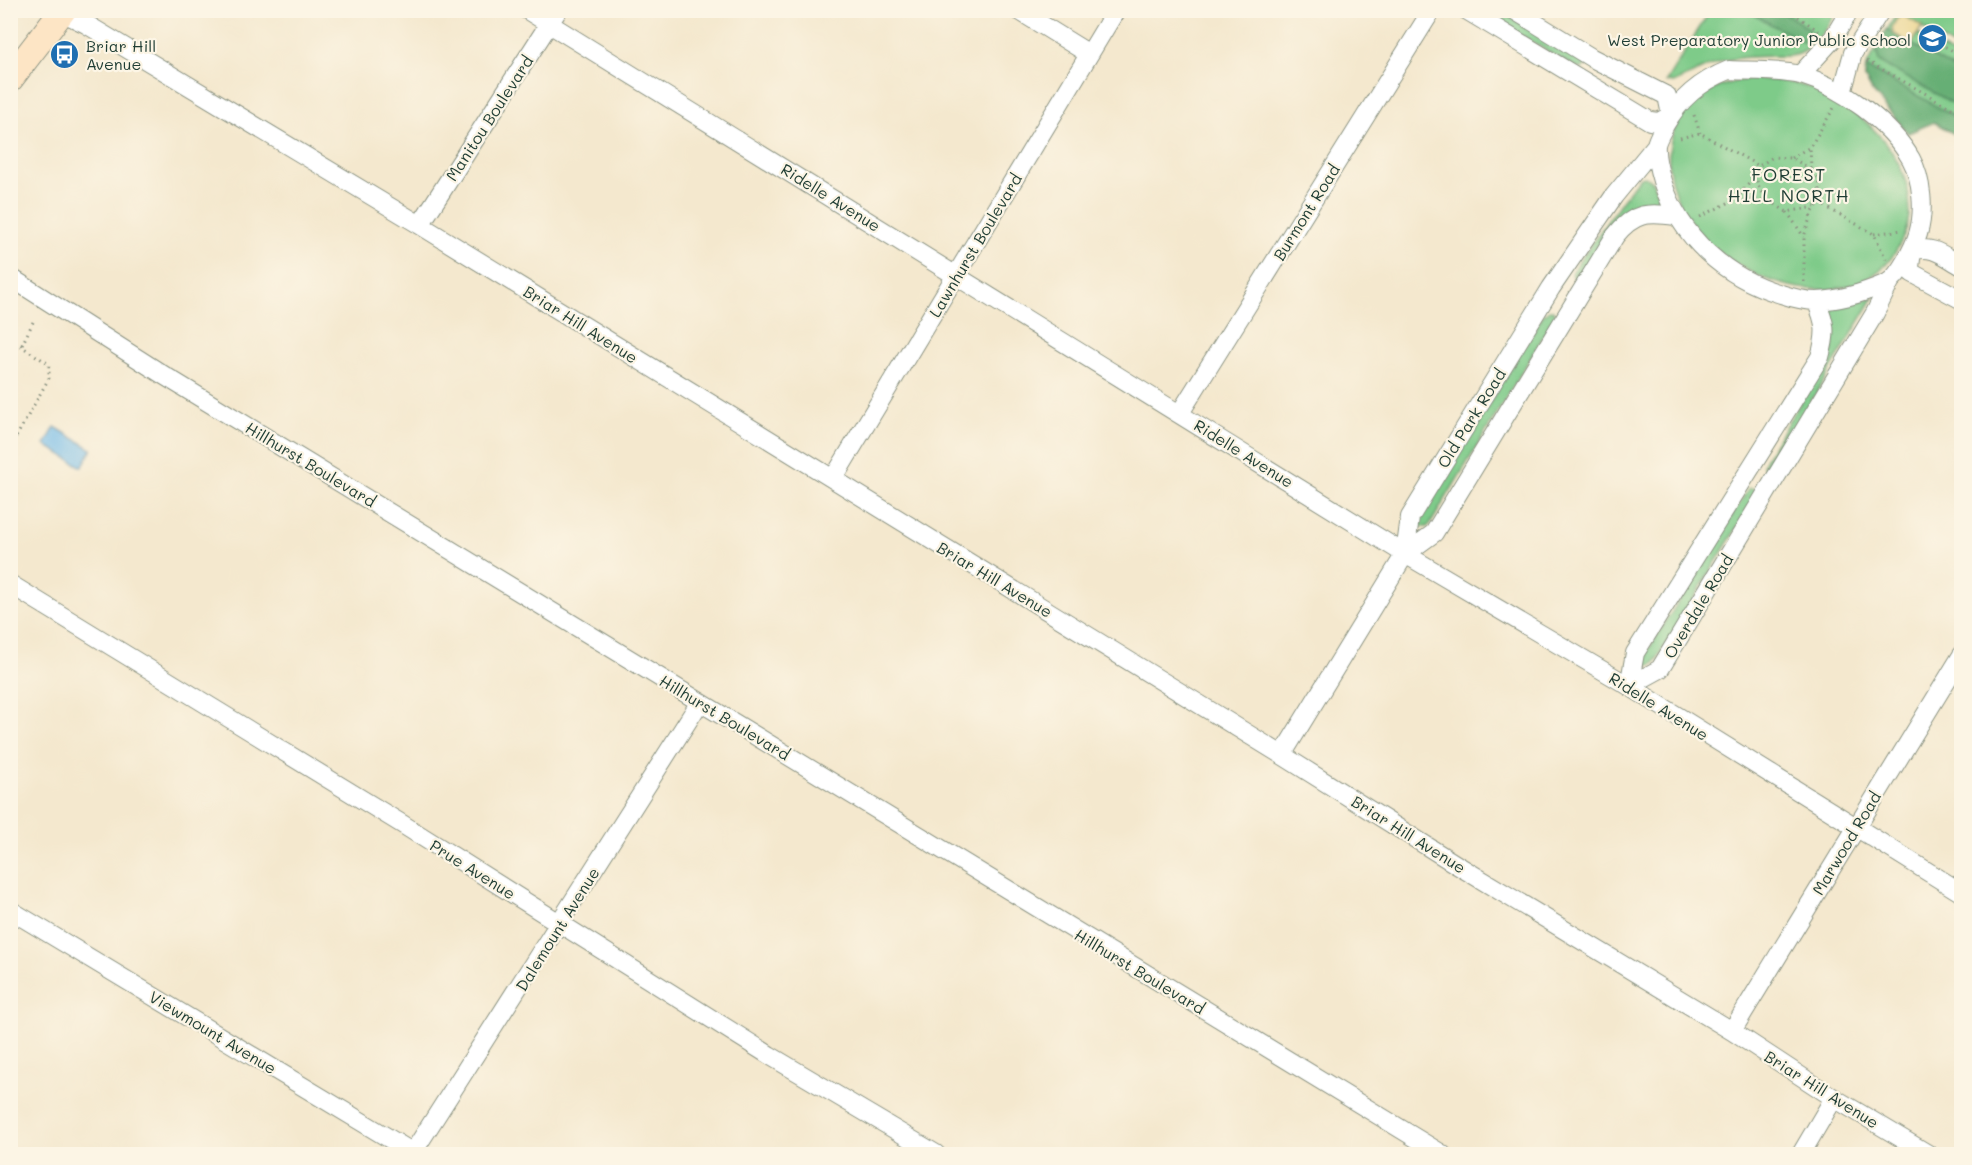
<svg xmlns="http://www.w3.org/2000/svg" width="1972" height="1165" font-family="Mali,sans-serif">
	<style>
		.green { fill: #7ecb89; stroke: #4e845e; stroke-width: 1.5 }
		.forest { fill: #66af75; stroke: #427654; stroke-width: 1.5 }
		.sand { fill: #eeda9e; stroke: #868c69; stroke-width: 1.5 }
		.water { fill: #6fb9e8; stroke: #477b8e; stroke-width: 1.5 }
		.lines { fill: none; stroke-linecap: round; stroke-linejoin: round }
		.minor-casing { stroke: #8a9281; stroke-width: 20 }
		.secondary-casing { stroke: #8a9281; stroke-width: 28 }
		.path { stroke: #8a9281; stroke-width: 3; stroke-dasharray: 1.5 4.5; stroke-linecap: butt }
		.minor { stroke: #fff; stroke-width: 18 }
		.secondary { stroke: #fde5c5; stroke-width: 26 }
		.labels { text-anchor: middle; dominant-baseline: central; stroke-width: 4.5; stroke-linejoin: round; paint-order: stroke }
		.poi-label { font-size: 16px; fill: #1f3d34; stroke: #fcf5e5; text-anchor: end }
		.street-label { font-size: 16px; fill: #1f3d34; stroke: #fcf5e5 }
		.neighbourhood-label { font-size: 18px; letter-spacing: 1.5px; fill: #1f3d34; stroke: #fcf5e5 }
	</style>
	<rect width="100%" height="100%" fill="#fcf5e5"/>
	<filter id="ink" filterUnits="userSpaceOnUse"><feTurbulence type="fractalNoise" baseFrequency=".0167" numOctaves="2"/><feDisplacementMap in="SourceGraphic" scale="12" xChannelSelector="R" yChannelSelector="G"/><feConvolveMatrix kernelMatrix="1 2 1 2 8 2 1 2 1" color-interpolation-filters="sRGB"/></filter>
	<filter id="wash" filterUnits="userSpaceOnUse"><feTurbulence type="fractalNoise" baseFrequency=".008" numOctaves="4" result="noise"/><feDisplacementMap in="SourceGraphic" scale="24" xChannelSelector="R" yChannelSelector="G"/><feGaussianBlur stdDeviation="1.35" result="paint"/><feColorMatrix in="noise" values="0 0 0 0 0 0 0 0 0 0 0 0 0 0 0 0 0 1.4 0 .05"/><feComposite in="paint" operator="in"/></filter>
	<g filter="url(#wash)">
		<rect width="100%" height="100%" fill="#f4e8ce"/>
		<!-- green -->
		<path class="green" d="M1478,11H1500L1581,57L1585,61V66L1581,69L1575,67Z
			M1710,11H1836C1802,75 1791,49 1733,59C1712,62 1693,75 1673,83L1666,82Z
			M1898,11H1961V52L1902,15L1912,44L1918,34L1961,60V138L1934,122L1908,133L1872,91L1865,78L1866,67Z
			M1749,79C1774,79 1798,82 1820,92C1875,116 1933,182 1900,244C1890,264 1872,280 1849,286C1775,305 1676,244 1669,166C1668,148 1672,129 1683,114C1700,92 1722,83 1749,79Z
			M1645,176L1653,182L1661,205C1652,208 1642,206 1632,210C1608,219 1595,253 1582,274L1579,278H1574L1572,274L1574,269L1621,202L1640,177Z
			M1874,297L1770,471L1766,470L1763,465L1766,458L1833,349L1835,335L1828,307Z
			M1549,310H1553L1556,315L1431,523L1427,527H1421L1418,522L1420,516L1543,315Z
			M1749,488L1755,489L1758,493L1655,662L1652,665H1646L1643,661L1645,655Z"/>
		<!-- forest -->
		<path class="forest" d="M1747,11H1781L1805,26L1817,41L1812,47Z
			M1886,29L1961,73V108L1879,62L1876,49Z
			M1866,67L1961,120V138L1934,122L1908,133L1872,91L1865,78Z"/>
		<!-- sand -->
		<path class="sand" d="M1902,15L1922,26L1912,44L1894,34L1892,28L1896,20Z"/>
		<!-- water -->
		<path class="water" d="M55,427L92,449L82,467L45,445Z"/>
	</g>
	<g filter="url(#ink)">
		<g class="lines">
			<defs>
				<path id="minor" d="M57,10L86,24L420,225L1282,755L1457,865L1732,1031L1834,1098L1928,1154
					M527,10L1405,554L1629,686L1962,893
					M1018,10L1089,54
					M1466,10L1650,121L1659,122L1671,115
					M1514,10L1592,58L1667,96L1671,115
					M1729,70C1749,71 1782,70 1801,75C1841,87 1890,122 1911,159C1922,179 1925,211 1918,234C1914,247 1899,277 1887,283C1866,292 1840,300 1817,301C1805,301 1793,298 1781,294C1725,278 1680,237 1662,181C1659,171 1655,156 1656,145C1657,139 1662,131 1665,125C1680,98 1701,81 1729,70Z
					M1800,75L1832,40L1850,10
					M1842,93L1853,53L1881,10
					M420,225L558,10
					M1912,251L1910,267L1912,273L1962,300
					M1912,251C1932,244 1944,256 1962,266
					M10,277L165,376L1442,1154
					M1180,413L1432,10
					M833,479L1116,10
					M1405,554L1410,517L1551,288L1614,196L1656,145
					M10,584L402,824L769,1055L936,1154
					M1629,686L1660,669L1875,313L1890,282
					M1629,686L1635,653L1820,357C1827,333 1826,323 1816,301
					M1282,755L1405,554L1434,533L1615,236C1634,212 1648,212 1676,216
					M10,910L415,1154
					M1732,1031L1962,655
					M412,1154L700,702
					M1801,1154L1834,1098"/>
				<path id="secondary" d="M10,79L63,10"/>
			</defs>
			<!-- minor casing -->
			<use href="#minor" class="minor-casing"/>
			<!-- secondary casing -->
			<use href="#secondary" class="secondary-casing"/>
			<!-- path -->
			<path class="path" d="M1788,10L1819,31
				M1919,32L1962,56
				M1867,61L1962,114
				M1694,115L1700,133
				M1680,138L1700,133L1759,166
				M1791,158L1810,147
				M1811,169L1810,147L1834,108
				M1736,199L1756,175
				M1819,203L1874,234L1886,259
				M1787,212L1804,237
				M1700,217L1736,199L1767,200
				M1874,234L1902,230
				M1804,282V237L1811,215L1821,199L1819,182L1811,169L1791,158L1773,157L1759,166C1749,187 1772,203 1787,212L1815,207
				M10,339L49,364V378L10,448
				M22,345L35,318"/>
			<!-- minor -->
			<use href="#minor" class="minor"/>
			<!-- secondary -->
			<use href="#secondary" class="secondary"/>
		</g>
	</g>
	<!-- icons -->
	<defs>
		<symbol id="school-disc" viewBox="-11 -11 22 22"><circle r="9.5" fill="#1f6fb2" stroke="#fcf5e5"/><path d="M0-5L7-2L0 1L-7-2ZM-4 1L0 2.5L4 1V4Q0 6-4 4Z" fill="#fff"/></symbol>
		<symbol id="bus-disc" viewBox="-11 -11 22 22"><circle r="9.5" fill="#1f6fb2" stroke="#fcf5e5"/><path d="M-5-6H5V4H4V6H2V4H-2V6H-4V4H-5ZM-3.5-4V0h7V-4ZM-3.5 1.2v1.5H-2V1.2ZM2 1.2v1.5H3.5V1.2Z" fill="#fff"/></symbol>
	</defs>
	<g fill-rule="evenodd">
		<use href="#school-disc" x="1916" y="22" width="33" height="33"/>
		<use href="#bus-disc" x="48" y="38" width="33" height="33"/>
	</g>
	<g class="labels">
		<!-- poi labels -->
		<g class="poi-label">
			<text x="1911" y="39">West Preparatory Junior Public School</text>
			<text x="86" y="45" text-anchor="start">Briar Hill<tspan x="86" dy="18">Avenue</tspan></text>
		</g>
		<!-- street labels -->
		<g class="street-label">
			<text transform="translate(489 118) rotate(-57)">Manitou Boulevard</text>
			<text transform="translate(831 197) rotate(32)">Ridelle Avenue</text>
			<text transform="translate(1306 212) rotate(-58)">Burmont Road</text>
			<text transform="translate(975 245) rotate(-59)">Lawnhurst Boulevard</text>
			<text transform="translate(581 324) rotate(32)">Briar Hill Avenue</text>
			<text transform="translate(1471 418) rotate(-58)">Old Park Road</text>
			<text transform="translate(1244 453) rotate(32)">Ridelle Avenue</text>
			<text transform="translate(311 464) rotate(31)">Hillhurst Boulevard</text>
			<text transform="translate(995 579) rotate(31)">Briar Hill Avenue</text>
			<text transform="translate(1698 606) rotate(-59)">Overdale Road</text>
			<text transform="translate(1659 706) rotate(32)">Ridelle Avenue</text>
			<text transform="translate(725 717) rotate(31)">Hillhurst Boulevard</text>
			<text transform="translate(1409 834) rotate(32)">Briar Hill Avenue</text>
			<text transform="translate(1846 843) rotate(-59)">Marwood Road</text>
			<text transform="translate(473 869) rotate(32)">Prue Avenue</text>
			<text transform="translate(557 929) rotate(-58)">Dalemount Avenue</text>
			<text transform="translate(1140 971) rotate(31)">Hillhurst Boulevard</text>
			<text transform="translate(213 1032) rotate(31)">Viewmount Avenue</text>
			<text transform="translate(1822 1089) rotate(32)">Briar Hill Avenue</text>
		</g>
		<!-- neighbourhood labels -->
		<g class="neighbourhood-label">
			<text x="1789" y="174">FOREST<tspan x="1789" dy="21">HILL NORTH</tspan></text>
		</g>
	</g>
	<!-- margin -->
	<rect width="1972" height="1165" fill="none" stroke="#fcf5e5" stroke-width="36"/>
</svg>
